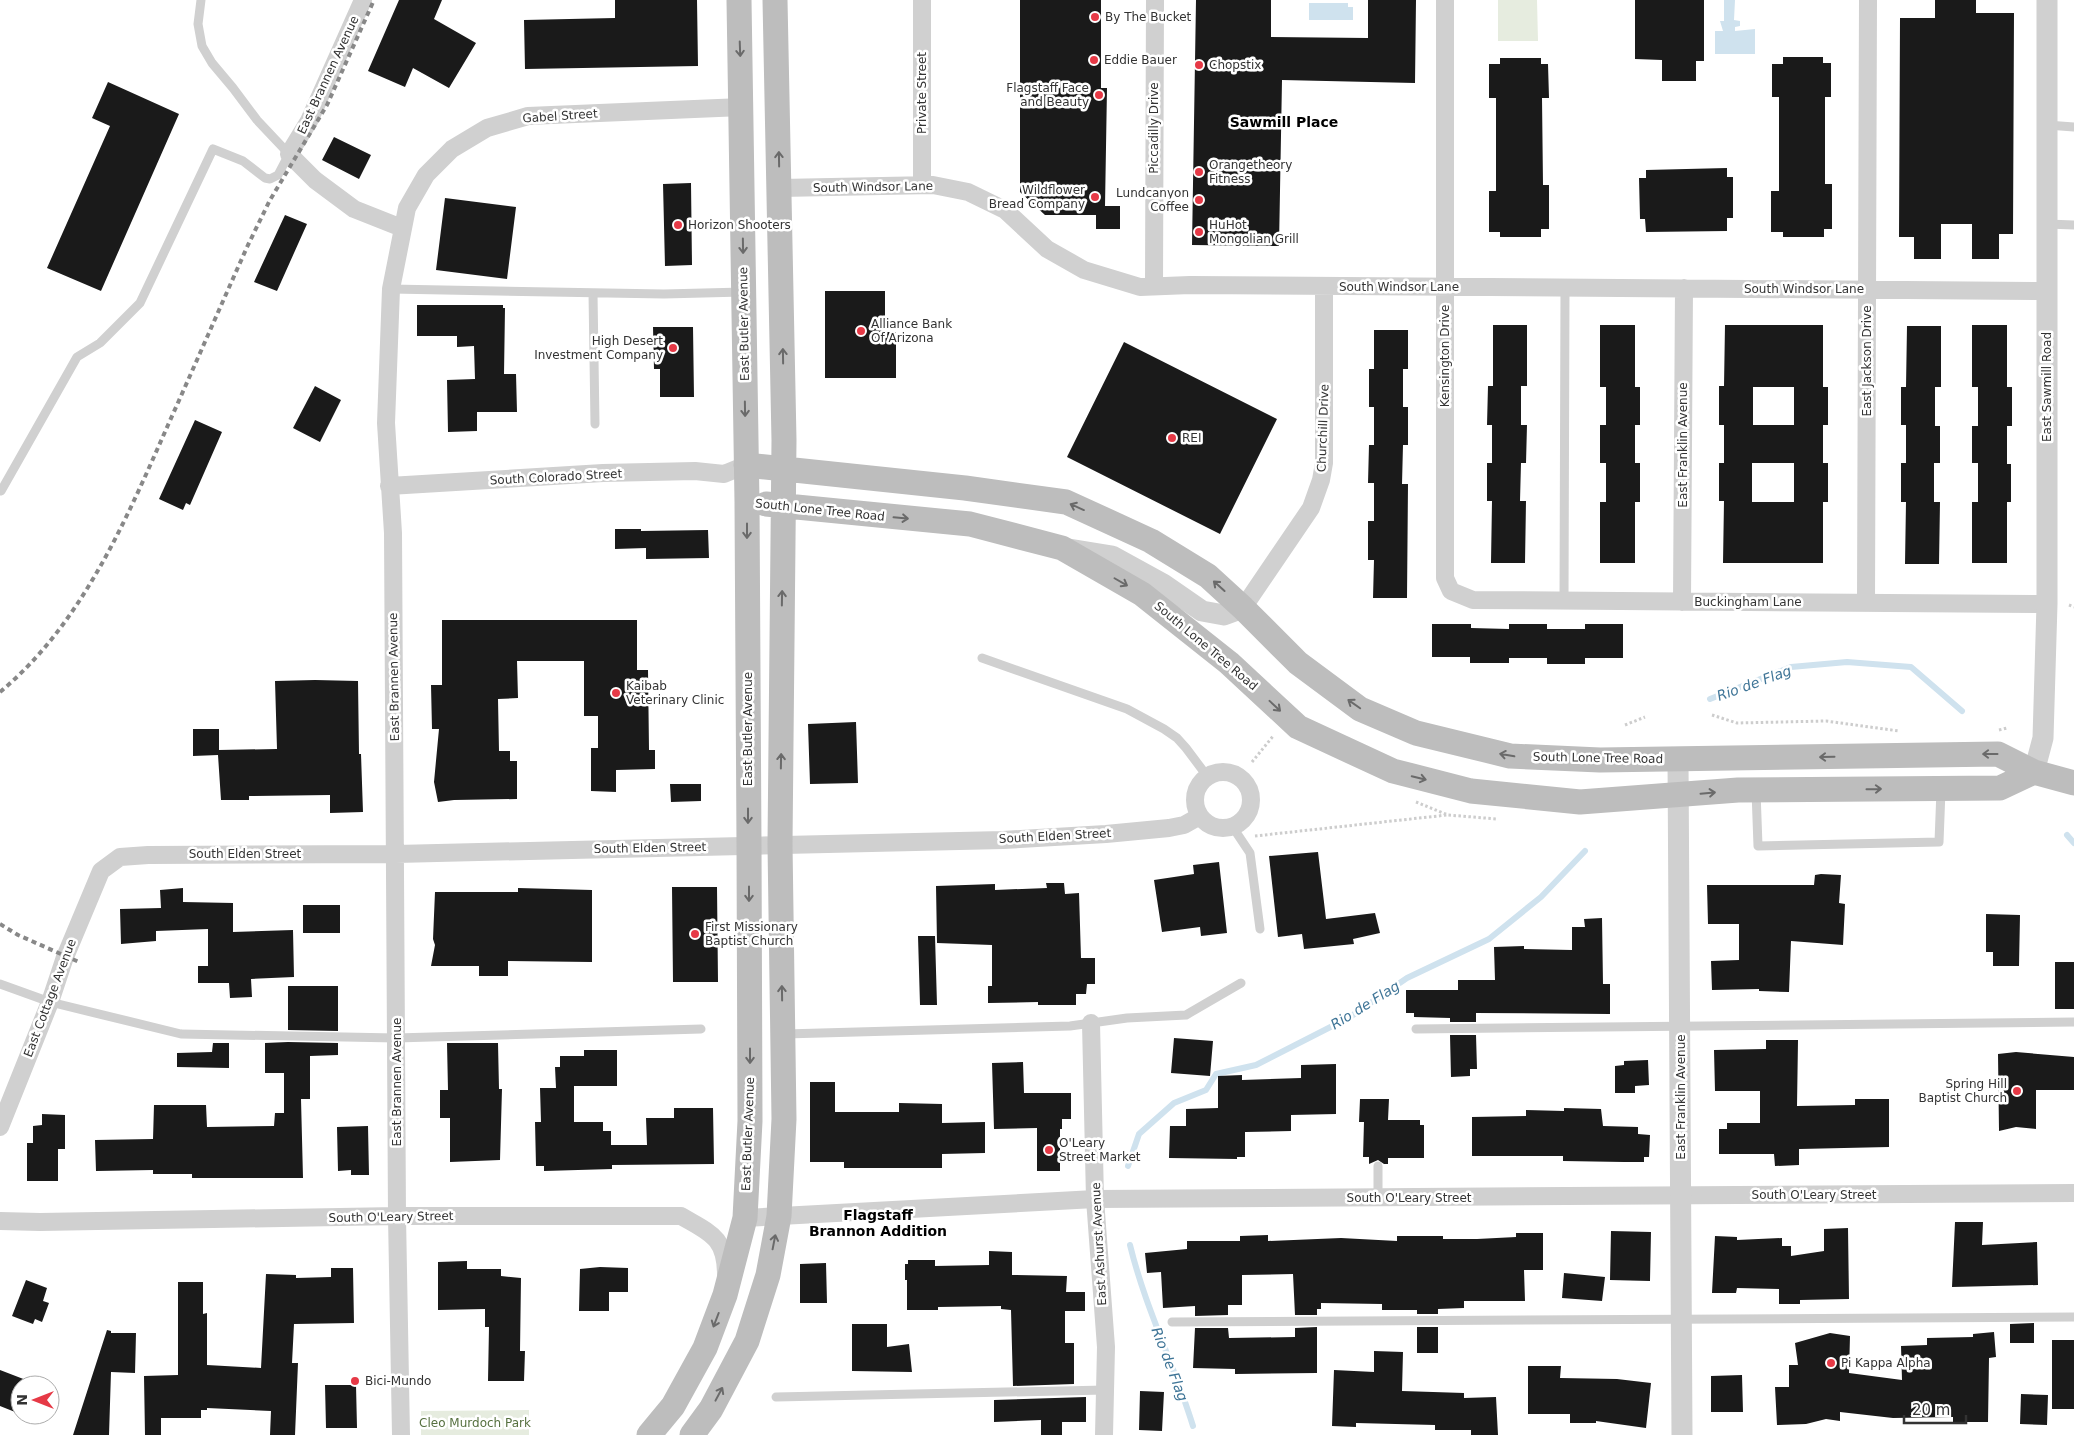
<svg xmlns="http://www.w3.org/2000/svg" width="2074" height="1435" font-family="'DejaVu Sans',sans-serif">
	<style>
		.green { fill: #e6ecdf }
		.water { fill: #cfe2ee }
		.lines { fill: none; stroke-linecap: round; stroke-linejoin: round }
		.stream { stroke: #cfe2ee; stroke-width: 6 }
		.building { fill: #1a1a1a; fill-rule: evenodd }
		.path { stroke: #cdcdcd; stroke-width: 3; stroke-dasharray: 2.5 2.5; stroke-linecap: butt }
		.service { stroke: #d0d0d0; stroke-width: 9 }
		.minor { stroke: #d0d0d0; stroke-width: 18 }
		.tertiary { stroke: #d0d0d0; stroke-width: 21 }
		.secondary { stroke: #bdbdbd; stroke-width: 25 }
		.rail { stroke: #888; stroke-width: 4; stroke-dasharray: 5 4; stroke-linecap: butt }
		.oneway { stroke: #6a6a6a }
		.poi-dot { fill: #e63946; stroke: #fff; stroke-width: 2 }
		.labels { text-anchor: middle; dominant-baseline: central; stroke-width: 5; stroke-linejoin: round; paint-order: stroke }
		.poi-label { font-size: 12px; fill: #333; stroke: #fff; text-anchor: start }
		.street-label { font-size: 12px; fill: #333; stroke: #fff }
		.park-label { font-size: 12px; fill: #56703f; stroke: #fff }
		.neighbourhood-label { font-size: 14px; font-weight: bold; fill: #000; stroke: #fff }
		.water-label { font-size: 14px; font-style: italic; fill: #3f7597; stroke: #fff }
	</style>
	<rect width="100%" height="100%" fill="#fff"/>
	<!-- green -->
	<path class="green" d="M1498,0H1537L1538,41H1498Z
		M529,1410V1435H421V1411Z"/>
	<!-- water -->
	<path class="water" d="M1724,0H1735L1734,20L1740,21V26L1735,27V31L1755,29V54H1715V31H1723L1720,21H1724Z
		M1309,3H1348V7H1353V20H1309Z"/>
	<g class="lines">
		<!-- stream -->
		<path class="stream" d="M1710,699L1791,667L1847,662L1911,667L1962,711
			M2067,835L2074,843
			M1128,1166L1139,1134L1174,1103L1206,1090L1216,1074L1256,1065L1350,1017L1407,978L1489,939L1541,897L1585,851
			M1130,1245C1145,1307 1174,1364 1193,1426"/>
	</g>
	<!-- building -->
	<path class="building" d="M399,0H442L434,19L476,43L449,88L413,68L405,87L368,71Z
		M615,0H697L698,66L525,69L524,20L615,18Z
		M1020,0H1101V88H1107L1105,206H1120V229H1096V215H1045L1020,192Z
		M1196,0H1271V37L1368,38V0H1416L1415,83L1282,80L1279,246L1192,245Z
		M1635,0H1704V61H1696V81H1662V60L1635,59Z
		M1935,0H1976V13H2014L2013,234H1999V259H1972V224H1941V259H1914V237H1899L1900,18H1935Z
		M1783,57H1823V63H1831V97H1825V184H1832V229H1824V237H1783V232H1771V191H1779V97H1772V64H1783Z
		M1500,58H1541V64H1548L1549,98H1542L1543,185H1549V229H1541V237H1500V232H1489V191H1496V98H1489V64H1500Z
		M108,82L179,114L101,291L47,268L110,126L92,118Z
		M334,137L371,155L359,179L322,160Z
		M1727,168V177H1733V218H1727V231L1646,232L1645,219H1640L1639,178H1646V170Z
		M691,183L692,265L665,266L663,184Z
		M445,198L516,207L507,279L436,270Z
		M285,215L307,224L277,291L254,282Z
		M825,291H885V332H896V378H825Z
		M417,305H503V308H505L504,374H516L517,412H477V431L448,432L447,380L475,379L474,346L457,347V336H417Z
		M1493,325H1527V386H1521V425H1527L1526,463H1521L1520,501H1526L1525,563H1491L1492,501H1487V463H1492V425H1487L1488,386H1493Z
		M1600,325H1635V387H1640V425H1635V463H1640V502H1635V563H1600V502H1606V463H1600V425H1606V387H1600Z
		M1725,325H1823V387H1828V425H1823V463H1828V502H1823V563H1723L1724,501H1719V463H1724V425H1719V386H1724ZM1753,387H1794V425H1753ZM1752,463H1794V502H1752Z
		M1972,325H2007V387H2012V426H2007V464H2011V502H2007V563H1972V502H1978V463H1972V426H1978V387H1972Z
		M1907,326H1941V387H1935V426H1940V463H1934V502H1940L1939,564H1905L1906,502H1901V463H1906V425H1901V387H1906Z
		M653,327H693L694,397H660V369H654Z
		M1374,330H1408V369H1403V407H1408V445H1403L1402,484H1408L1407,598H1373L1374,560H1368V521H1374V483H1368L1369,445H1374V407H1369V369H1374Z
		M1124,342L1277,419L1220,534L1067,457Z
		M315,386L341,400L320,442L293,428Z
		M195,420L222,432L190,505L186,503L183,510L159,499Z
		M615,529H641V531L708,530L709,558L646,559V548L615,549Z
		M442,620H637V670H648L649,750H655V769L616,770V792L591,791V748H598V716H584V661H517L518,698L498,699L499,751H510V761H517V799L454,800L438,802L434,782L439,729H432L431,685H442Z
		M1432,624H1471V628L1509,629V624H1547V629H1585V624H1623V658H1585V664H1547V658H1509V663H1470V657H1432Z
		M315,680L358,681L359,754H361L363,812L330,813V795L249,796V800H221L218,755L193,756V729H219V750L277,749L275,681Z
		M856,722L858,783L810,784L808,724Z
		M670,784H701V801L671,802Z
		M1318,852L1326,919L1375,913L1380,933L1353,939L1354,944L1304,949L1302,934L1278,937L1269,856Z
		M1219,862L1227,933L1201,936L1200,927L1162,932L1154,880L1194,874L1193,865Z
		M1821,874L1841,875L1839,903L1845,904L1843,945L1791,941L1789,992L1759,991V989L1712,990L1711,961L1739,960V924H1708L1707,885H1814L1815,875Z
		M1046,883H1064L1065,894L1079,893L1081,958H1095V984H1087L1086,994H1076V1005H1038V1002L988,1003V986H992V945L937,943L936,886L995,884V890L1047,888Z
		M672,887H717L718,982H673Z
		M183,888V902L233,903V932L293,930L294,977L251,979L252,997L230,998L229,983H198V966H208V929L156,931V941L121,944L120,909L161,908L160,890Z
		M518,888L592,890V962L508,961V976H479V966H431L435,945L433,939L435,892H518Z
		M303,905H340V933H303Z
		M1986,914L2020,915L2019,966H1993V952H1986Z
		M1602,918L1603,984H1610V1014L1476,1013V1022H1450V1018L1414,1017V1013H1406V990H1458V980H1495L1494,947L1524,946V949L1572,950V927H1585L1584,919Z
		M918,936H935L937,1005H920Z
		M2055,962H2074V1009H2055Z
		M288,986H338V1031L288,1030Z
		M1450,1035H1476L1477,1069H1470V1076L1451,1077Z
		M1174,1038L1213,1041L1210,1076L1171,1073Z
		M1766,1040H1798L1797,1106L1855,1105V1099H1889V1147L1799,1149V1165L1775,1166L1774,1154H1719V1129H1727V1123H1760V1091H1715L1714,1050L1766,1049Z
		M288,1042L338,1043V1055L310,1056V1099H301L303,1178H192V1174H153V1170L96,1171L95,1140L153,1139L154,1105H206L207,1127L274,1126L275,1113H284V1073H265V1043Z
		M213,1043H229V1068L177,1067V1053L212,1052Z
		M447,1043H498L499,1089H502L500,1160L450,1162V1118H440V1090H448Z
		M584,1050H617V1086H574V1122H603V1131H611V1145H647L646,1118H674V1108H713L714,1164L612,1165V1169L544,1171V1166H536L535,1122H541L540,1088H556L555,1067H560V1056H584Z
		M2016,1052L2074,1057V1090H2036V1129L2016,1127L1999,1131L1998,1054Z
		M1648,1060L1649,1085L1635,1086V1093H1615V1066L1624,1065V1061Z
		M1023,1062L1024,1093H1071V1119H1062V1129H1060V1171H1037V1128L994,1129L992,1063Z
		M1336,1064V1114L1291,1115V1131L1245,1132V1157H1237V1159L1169,1158L1170,1126H1186V1109L1218,1108V1076L1242,1075V1080L1301,1078V1065Z
		M810,1082H835V1112H899V1103L942,1104V1123L985,1122V1153L942,1154V1168H844V1162H810Z
		M1360,1099H1389L1388,1120H1420V1125H1424V1158H1388V1164H1384L1378,1160L1369,1164V1157H1363L1364,1122H1359Z
		M1564,1108L1601,1109L1603,1126L1638,1127V1134L1650,1135L1649,1157H1644V1162H1624L1563,1161V1156H1472V1117L1526,1116V1110L1564,1111Z
		M42,1114L65,1115V1149H58V1181H27V1143H33V1126L42,1125Z
		M368,1126L369,1175H351V1170L338,1171L337,1127Z
		M1955,1222H1983L1982,1245L2037,1242L2038,1285L1952,1287Z
		M1848,1228L1849,1299L1800,1300V1304H1779V1289L1737,1288L1736,1293H1712L1715,1236L1737,1237V1240L1782,1238V1246H1791V1256L1824,1251V1229Z
		M1611,1231L1651,1232L1650,1281L1610,1280Z
		M1516,1233H1543V1270H1524L1525,1301H1464V1308L1438,1309V1314H1417V1310H1382V1304L1321,1303V1309H1317V1315H1295L1293,1274L1242,1275V1305H1228V1315L1195,1316V1306L1163,1308L1161,1272L1147,1273L1145,1253L1187,1249V1241H1240V1236L1268,1235V1241L1341,1238L1397,1241V1236H1443V1239H1477L1516,1237Z
		M989,1251L1012,1252V1275L1067,1276L1066,1292H1085V1311H1065V1343H1074V1384L1013,1386L1011,1310L1001,1309V1306L938,1307V1310H907V1280H905V1264H908V1260H935V1266L989,1265Z
		M467,1261V1269H501V1276L521,1278L520,1351H525L524,1381H488L489,1327H485V1309L438,1310V1262Z
		M826,1263L827,1303H800V1264Z
		M600,1267L628,1268V1292H609V1311H579L580,1269Z
		M331,1268H353L354,1323L294,1324L292,1363H298L295,1435H270L271,1411L207,1408V1410H201V1418H161V1435H145L144,1376L178,1375V1282H203V1314L207,1313V1365L261,1368L266,1274L296,1275V1278L331,1277Z
		M1564,1273L1605,1277L1602,1301L1562,1298Z
		M26,1280L47,1288L43,1301L49,1303L42,1322L35,1319L33,1324L12,1316Z
		M2034,1323V1343H2010V1324Z
		M852,1324H887V1347L909,1344L912,1372L852,1371Z
		M1317,1327V1373L1235,1374V1369L1193,1368L1195,1328H1228L1229,1338L1295,1337V1328Z
		M1417,1327H1438V1353H1417Z
		M107,1330L111,1331V1333H136L135,1373L111,1372L109,1435H73Z
		M1994,1332L1996,1357L1989,1358L1988,1422H1953V1417L1893,1418L1840,1412V1421L1826,1419L1806,1424L1777,1425L1775,1387H1789V1365H1798L1795,1343L1830,1333L1850,1336L1849,1373L1902,1380L1901,1346L1927,1345V1338L1973,1337V1334Z
		M2052,1340H2074V1409H2052Z
		M1374,1351L1403,1352L1402,1391L1464,1393V1398L1496,1397L1498,1435H1471V1430H1435V1425L1356,1423V1427L1332,1426L1334,1370L1374,1372Z
		M1528,1366H1561L1560,1378L1617,1379L1651,1383L1646,1428L1596,1421V1423H1570V1414H1528Z
		M0,1370L39,1385H20V1414L0,1406Z
		M1742,1375L1743,1412H1711V1376Z
		M325,1385H356L357,1428H326Z
		M1140,1391L1164,1392L1162,1431L1139,1430Z
		M2021,1394L2048,1395L2047,1425L2020,1424Z
		M1086,1397V1422H1062V1435H1041V1420L994,1422V1400Z"/>
	<g class="lines">
		<!-- path -->
		<path class="path" d="M2069,605L2074,607
			M1712,715L1737,723L1826,721L1899,731
			M1625,725L1645,717
			M1999,730L2007,728
			M1252,762L1274,735
			M1416,802L1448,815L1497,819
			M1255,836L1447,815"/>
		<!-- service -->
		<path class="service" d="M2047,125L2074,127
			M2047,224L2074,225
			M391,289L664,294L743,292
			M593,293L595,424
			M1,491L77,357L100,343L140,303L213,149L243,161L265,178L270,179L278,175L289,154L257,120L233,88L212,63L202,46L198,24L201,0
			M1564,601L1565,288
			M982,658L1127,709L1164,729L1177,738L1186,748L1207,776
			M1756,791L1758,846L1939,842L1941,790
			M1232,826L1250,853L1260,929
			M0,984L50,1002L181,1034L396,1038L701,1029
			M1416,1029L2074,1022
			M785,1034L1070,1026L1127,1018L1186,1015L1241,983
			M1378,1166V1198
			M1172,1322L2074,1317
			M776,1397L1105,1390"/>
		<!-- minor -->
		<path class="minor" d="M363,0L309,121L289,154L315,180L354,209L402,228
			M922,0V185
			M1445,0V578L1451,591L1473,600L2047,604
			M780,188L933,185L968,192L1005,210L1047,249L1084,270L1140,287L1190,285L2047,291
			M1154,286L1155,0
			M389,486L603,473L695,471L724,474L746,465
			M1682,602L1684,288
			M1866,602L1868,0
			M1243,608L1311,508L1321,480L1324,463V286
			M1195 800a28 28 0 1 1 56 0a28 28 0 1 1-56 0Z
			M1091,1023L1095,1199L1106,1347L1104,1435
			M0,1127L50,1002L65,957L101,871L120,857L148,855L396,854L1003,840L1106,834L1169,828L1184,825L1200,816
			M745,1218L1095,1199L2074,1193
			M0,1221L40,1222L397,1216H681C710,1233 726,1237 726,1275
			M401,1435L397,1216L393,533L386,423L391,289L407,208L426,175L452,149L487,128L528,116L742,107"/>
		<!-- tertiary -->
		<path class="tertiary" d="M1069,549L1112,556L1163,584L1202,611L1224,615L1243,608
			M1678,759L1682,1435
			M2034,772L2043,738L2047,604V0"/>
		<!-- secondary -->
		<path class="secondary" d="M746,465L965,488L1066,502L1151,541L1208,576L1243,608L1298,663L1360,709L1416,733L1510,756L1600,760L1998,754L2034,772L2074,783
			M766,504L970,524L1062,548L1142,594L1229,663L1298,727L1393,771L1471,791L1580,802L1738,790L2000,788L2034,772
			M649,1435L673,1406L705,1348L725,1295L745,1218L750,1121L749,845L747,502L739,0
			M692,1435L711,1409L747,1341L768,1275L779,1216L784,1119L780,844L784,440L775,0"/>
		<!-- rail -->
		<path class="rail" d="M0,692C82,624 126,520 168,425C195,365 221,305 248,245L270,200L327,105L374,0
			M0,924L18,935L79,962"/>
	</g>
	<!-- one-way arrows -->
	<defs><path id="oneway-shaft" d="M-6 0H5M1.5-3L5.5 0L1.5 3" fill="none" stroke-width="1.6" stroke-linecap="round" stroke-linejoin="round" transform="scale(1.25)"/></defs>
	<g class="oneway">
		<use href="#oneway-shaft" transform="translate(740 49) rotate(88)"/>
		<use href="#oneway-shaft" transform="translate(779 159) rotate(-91)"/>
		<use href="#oneway-shaft" transform="translate(743 246) rotate(89)"/>
		<use href="#oneway-shaft" transform="translate(783 356) rotate(-91)"/>
		<use href="#oneway-shaft" transform="translate(745 409) rotate(89)"/>
		<use href="#oneway-shaft" transform="translate(1077 507) rotate(-156)"/>
		<use href="#oneway-shaft" transform="translate(901 518) rotate(5)"/>
		<use href="#oneway-shaft" transform="translate(747 531) rotate(90)"/>
		<use href="#oneway-shaft" transform="translate(1121 582) rotate(30)"/>
		<use href="#oneway-shaft" transform="translate(1219 586) rotate(-138)"/>
		<use href="#oneway-shaft" transform="translate(782 598) rotate(-89)"/>
		<use href="#oneway-shaft" transform="translate(1354 704) rotate(-145)"/>
		<use href="#oneway-shaft" transform="translate(1275 706) rotate(43)"/>
		<use href="#oneway-shaft" transform="translate(1990 754) rotate(180)"/>
		<use href="#oneway-shaft" transform="translate(1507 755) rotate(-170)"/>
		<use href="#oneway-shaft" transform="translate(1827 757) rotate(179)"/>
		<use href="#oneway-shaft" transform="translate(781 761) rotate(-89)"/>
		<use href="#oneway-shaft" transform="translate(1419 778) rotate(14)"/>
		<use href="#oneway-shaft" transform="translate(1874 789) rotate(-1)"/>
		<use href="#oneway-shaft" transform="translate(1708 793) rotate(-5)"/>
		<use href="#oneway-shaft" transform="translate(748 816) rotate(90)"/>
		<use href="#oneway-shaft" transform="translate(749 894) rotate(90)"/>
		<use href="#oneway-shaft" transform="translate(782 993) rotate(-91)"/>
		<use href="#oneway-shaft" transform="translate(750 1056) rotate(90)"/>
		<use href="#oneway-shaft" transform="translate(774 1242) rotate(-79)"/>
		<use href="#oneway-shaft" transform="translate(716 1320) rotate(111)"/>
		<use href="#oneway-shaft" transform="translate(719 1394) rotate(-62)"/>
	</g>
	<!-- markers -->
	<g class="poi-dot">
		<circle cx="1095" cy="17" r="5"/>
		<circle cx="1094" cy="60" r="5"/>
		<circle cx="1199" cy="65" r="5"/>
		<circle cx="1099" cy="95" r="5"/>
		<circle cx="1199" cy="172" r="5"/>
		<circle cx="1095" cy="197" r="5"/>
		<circle cx="1199" cy="200" r="5"/>
		<circle cx="678" cy="225" r="5"/>
		<circle cx="1199" cy="232" r="5"/>
		<circle cx="861" cy="331" r="5"/>
		<circle cx="673" cy="348" r="5"/>
		<circle cx="1172" cy="438" r="5"/>
		<circle cx="616" cy="693" r="5"/>
		<circle cx="695" cy="934" r="5"/>
		<circle cx="2017" cy="1091" r="5"/>
		<circle cx="1049" cy="1150" r="5"/>
		<circle cx="1831" cy="1363" r="5"/>
		<circle cx="355" cy="1381" r="5"/>
	</g>
	<g class="labels">
		<!-- poi labels -->
		<g class="poi-label">
			<text x="1105" y="17">By The Bucket</text>
			<text x="1104" y="60">Eddie Bauer</text>
			<text x="1209" y="65">Chopstix</text>
			<text x="1089" y="88" text-anchor="end">Flagstaff Face<tspan x="1089" dy="14">and Beauty</tspan></text>
			<text x="1209" y="165">Orangetheory<tspan x="1209" dy="14">Fitness</tspan></text>
			<text x="1085" y="190" text-anchor="end">Wildflower<tspan x="1085" dy="14">Bread Company</tspan></text>
			<text x="1189" y="193" text-anchor="end">Lundcanyon<tspan x="1189" dy="14">Coffee</tspan></text>
			<text x="688" y="225">Horizon Shooters</text>
			<text x="1209" y="225">HuHot<tspan x="1209" dy="14">Mongolian Grill</tspan></text>
			<text x="871" y="324">Alliance Bank<tspan x="871" dy="14">Of Arizona</tspan></text>
			<text x="663" y="341" text-anchor="end">High Desert<tspan x="663" dy="14">Investment Company</tspan></text>
			<text x="1182" y="438">REI</text>
			<text x="626" y="686">Kaibab<tspan x="626" dy="14">Veterinary Clinic</tspan></text>
			<text x="705" y="927">First Missionary<tspan x="705" dy="14">Baptist Church</tspan></text>
			<text x="2007" y="1084" text-anchor="end">Spring Hill<tspan x="2007" dy="14">Baptist Church</tspan></text>
			<text x="1059" y="1143">O'Leary<tspan x="1059" dy="14">Street Market</tspan></text>
			<text x="1841" y="1363">Pi Kappa Alpha</text>
			<text x="365" y="1381">Bici-Mundo</text>
		</g>
		<!-- street labels -->
		<g class="street-label">
			<text transform="translate(328 75) rotate(-65)">East Brannen Avenue</text>
			<text transform="translate(922 93) rotate(-90)">Private Street</text>
			<text transform="translate(560 116) rotate(-4)">Gabel Street</text>
			<text transform="translate(1154 128) rotate(-90)">Piccadilly Drive</text>
			<text transform="translate(873 187) rotate(-1)">South Windsor Lane</text>
			<text x="1399" y="287">South Windsor Lane</text>
			<text x="1804" y="289">South Windsor Lane</text>
			<text transform="translate(744 324) rotate(-91)">East Butler Avenue</text>
			<text transform="translate(1445 356) rotate(-90)">Kensington Drive</text>
			<text transform="translate(1867 361) rotate(-90)">East Jackson Drive</text>
			<text transform="translate(2047 387) rotate(-90)">East Sawmill Road</text>
			<text transform="translate(1323 428) rotate(-88)">Churchill Drive</text>
			<text transform="translate(1683 445) rotate(-90)">East Franklin Avenue</text>
			<text transform="translate(556 477) rotate(-3)">South Colorado Street</text>
			<text transform="translate(820 510) rotate(6)">South Lone Tree Road</text>
			<text x="1748" y="602">Buckingham Lane</text>
			<text transform="translate(1206 646) rotate(40)">South Lone Tree Road</text>
			<text transform="translate(394 677) rotate(-91)">East Brannen Avenue</text>
			<text transform="translate(748 729) rotate(-90)">East Butler Avenue</text>
			<text transform="translate(1598 758) rotate(1)">South Lone Tree Road</text>
			<text transform="translate(1055 836) rotate(-3)">South Elden Street</text>
			<text transform="translate(650 848) rotate(-1)">South Elden Street</text>
			<text x="245" y="854">South Elden Street</text>
			<text transform="translate(50 998) rotate(-69)">East Cottage Avenue</text>
			<text transform="translate(397 1082) rotate(-90)">East Brannen Avenue</text>
			<text transform="translate(1681 1097) rotate(-90)">East Franklin Avenue</text>
			<text transform="translate(748 1134) rotate(-88)">East Butler Avenue</text>
			<text x="1814" y="1195">South O'Leary Street</text>
			<text x="1409" y="1198">South O'Leary Street</text>
			<text transform="translate(391 1217) rotate(-1)">South O'Leary Street</text>
			<text transform="translate(1099 1244) rotate(-93)">East Ashurst Avenue</text>
		</g>
		<!-- park labels -->
		<g class="park-label">
			<text x="475" y="1423">Cleo Murdoch Park</text>
		</g>
		<!-- neighbourhood labels -->
		<g class="neighbourhood-label">
			<text x="1284" y="122">Sawmill Place</text>
			<text x="878" y="1215">Flagstaff<tspan x="878" dy="16">Brannon Addition</tspan></text>
		</g>
		<!-- water labels -->
		<g class="water-label">
			<text transform="translate(1754 683) rotate(-20)">Rio de Flag</text>
			<text transform="translate(1365 1005) rotate(-32)">Rio de Flag</text>
			<text transform="translate(1170 1364) rotate(69)">Rio de Flag</text>
		</g>
	</g>
	<!-- north arrow -->
	<g transform="translate(35 1400) rotate(270)"><circle r="24" fill="#ffffff" stroke="#adadad"/>
	<path d="M0-4L9 19L0 12L-9 19Z" fill="#e63946"/>
	<text y="-8" font-size="14" font-weight="bold" text-anchor="middle" fill="#333333">N</text>
	</g>
	<!-- scale -->
	<path d="M1904 1415v8h62v-8" fill="none" stroke="#333333" stroke-width="2.5"/>
	<text x="1912" y="1415" font-size="15" fill="#333333" stroke="#ffffff" stroke-width="4" paint-order="stroke">20 m</text>
</svg>
